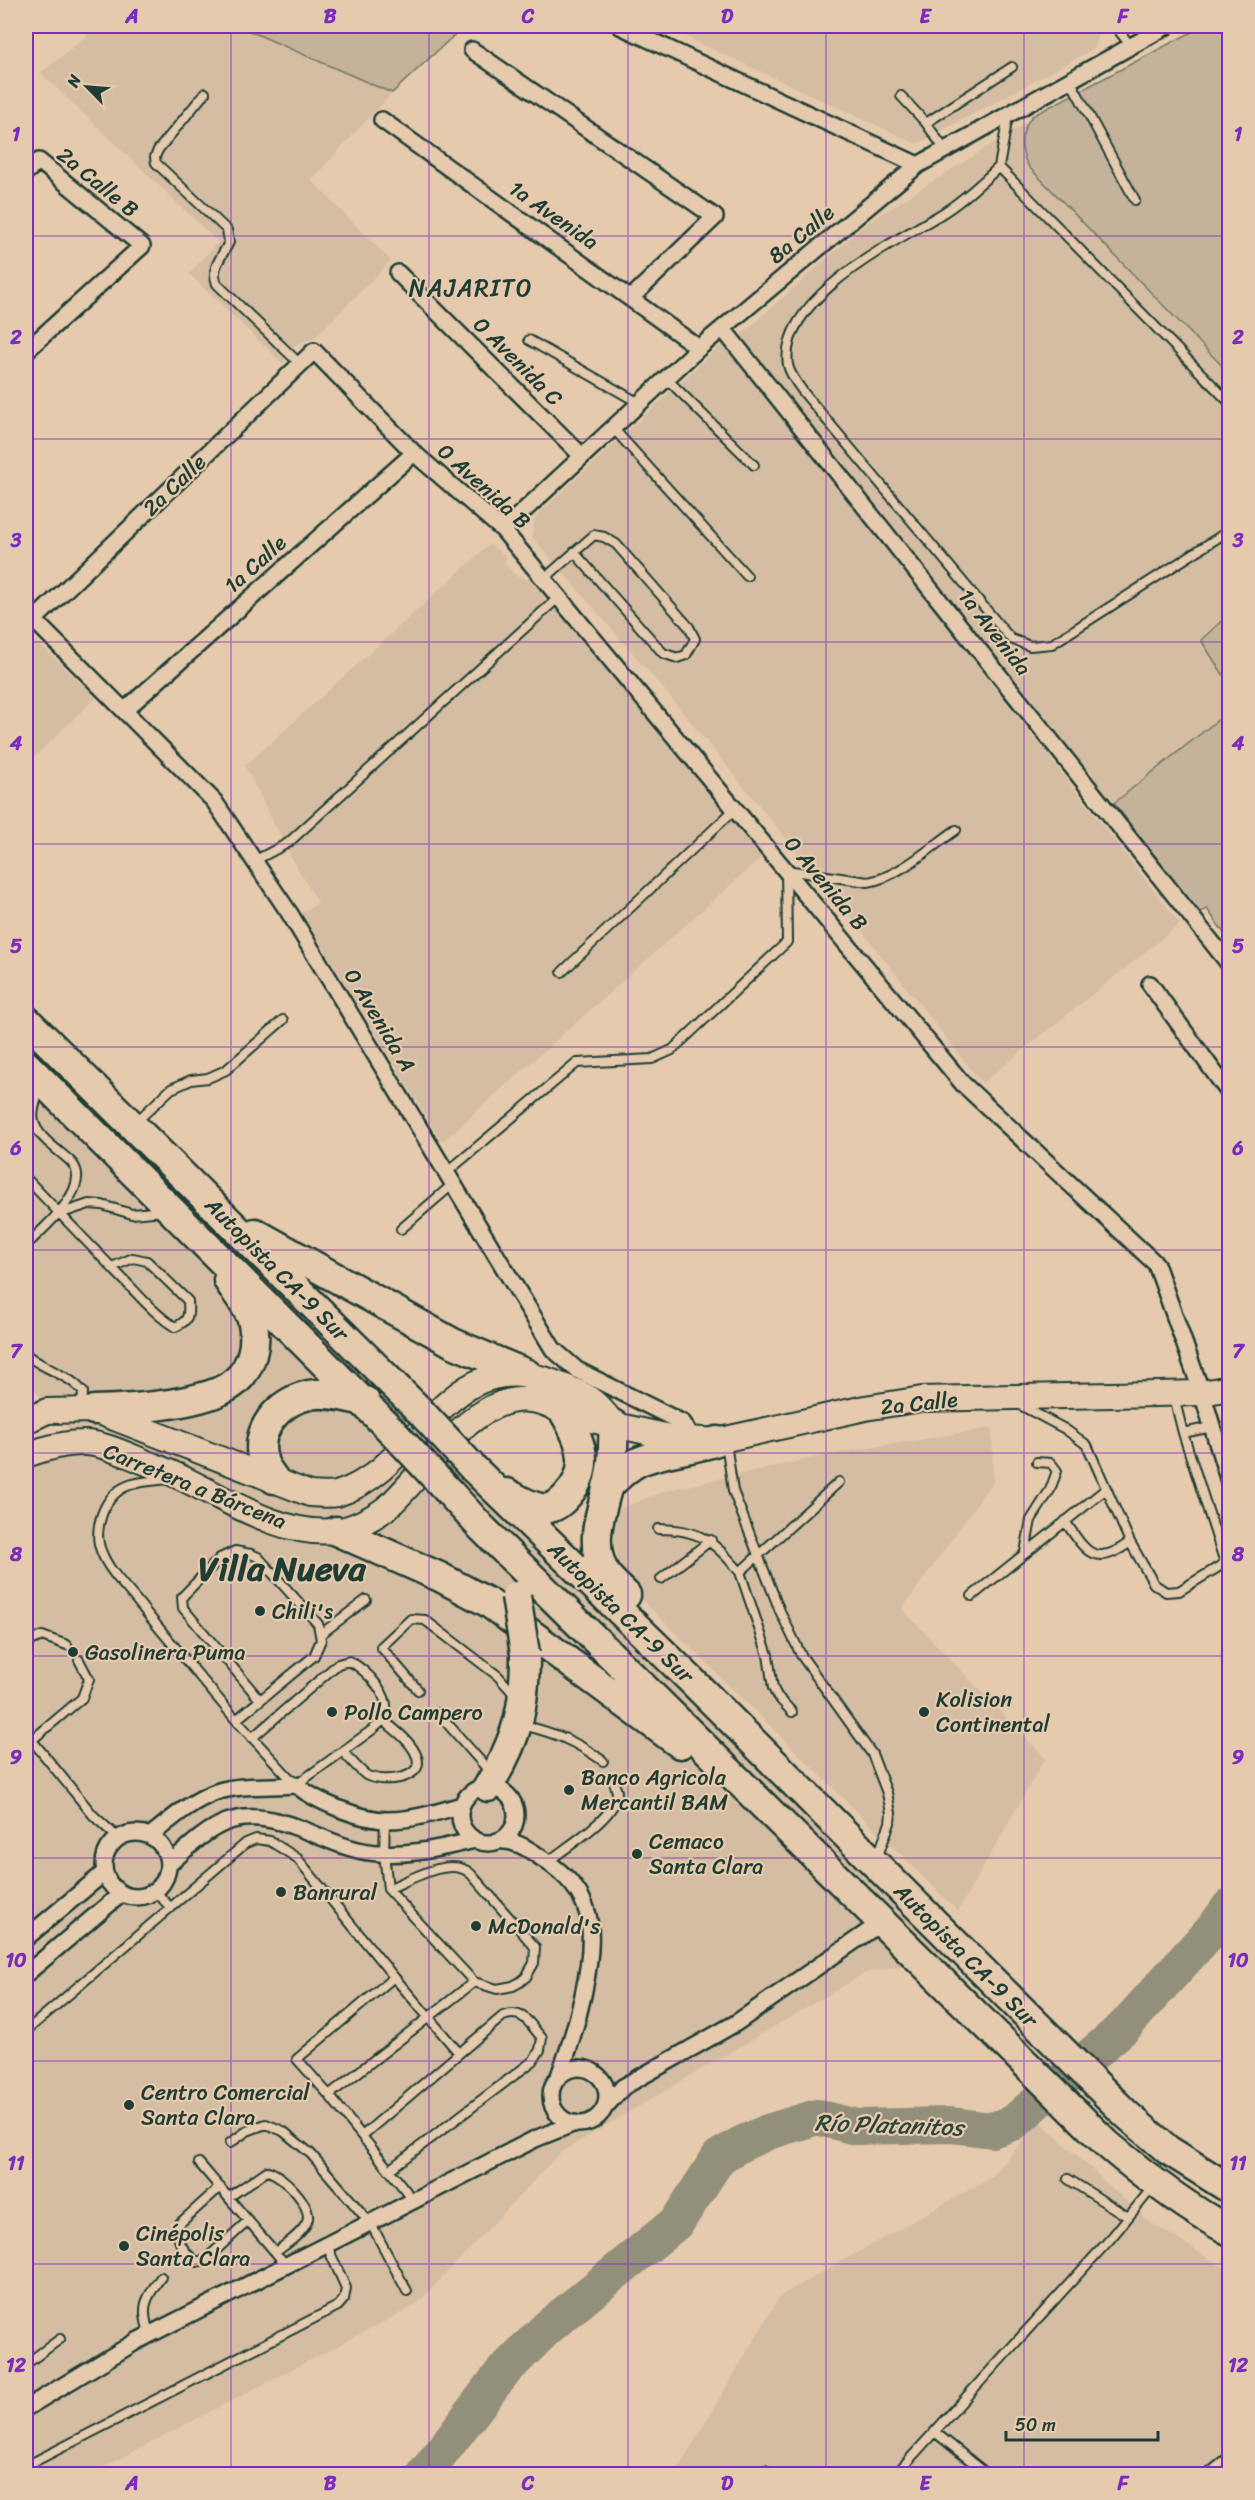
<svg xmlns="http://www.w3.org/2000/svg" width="1255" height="2500" font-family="Sriracha,sans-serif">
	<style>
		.built { fill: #d4bda2 }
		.green { fill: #c4b29a; stroke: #727867; stroke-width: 1.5 }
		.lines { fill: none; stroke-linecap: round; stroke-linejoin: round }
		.river { stroke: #928f7a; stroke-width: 36 }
		.lane-casing { stroke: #1f3d34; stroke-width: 12 }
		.street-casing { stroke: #1f3d34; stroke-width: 20 }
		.primary-casing { stroke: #1f3d34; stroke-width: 28 }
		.highway-casing { stroke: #1f3d34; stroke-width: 33 }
		.lane { stroke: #e5caad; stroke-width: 8 }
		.street { stroke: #e5caad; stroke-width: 15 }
		.primary { stroke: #e5caad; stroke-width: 24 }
		.highway { stroke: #e5caad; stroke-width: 28 }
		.highway-bridge-casing { stroke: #1f3d34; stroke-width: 33; stroke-linecap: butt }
		.highway-bridge { stroke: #e5caad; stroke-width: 28 }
		.grid { fill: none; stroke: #7b2cbf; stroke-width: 1.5; stroke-opacity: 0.55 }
		.poi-dot { fill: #1f3d34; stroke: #e5caad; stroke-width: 2 }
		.labels { text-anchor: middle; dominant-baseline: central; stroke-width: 4.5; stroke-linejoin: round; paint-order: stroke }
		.street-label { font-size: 22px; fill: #1f3d34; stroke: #e5caad }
		.poi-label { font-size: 22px; fill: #1f3d34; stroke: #e5caad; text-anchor: start }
		.neighbourhood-label { font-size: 24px; letter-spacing: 1.5px; fill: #1f3d34; stroke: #e5caad }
		.water-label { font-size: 24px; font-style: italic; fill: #2a453b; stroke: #e5caad }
		.town-label { font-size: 34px; font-weight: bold; fill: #1f3d34; stroke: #e5caad }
		.neatline { fill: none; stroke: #7b2cbf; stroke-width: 2 }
		.grid-label { font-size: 20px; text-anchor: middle; font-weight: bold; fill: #7b2cbf }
	</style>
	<rect width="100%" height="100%" fill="#e5caad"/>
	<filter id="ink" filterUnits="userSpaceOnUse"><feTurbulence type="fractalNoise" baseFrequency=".0167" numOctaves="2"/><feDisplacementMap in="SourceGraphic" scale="12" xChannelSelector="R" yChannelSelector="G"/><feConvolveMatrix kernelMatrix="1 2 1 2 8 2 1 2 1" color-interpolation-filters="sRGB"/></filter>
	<g filter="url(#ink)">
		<!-- built -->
		<path class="built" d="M99,26H238L392,93L311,180L391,261L315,337L297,344L282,363L189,274L218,242L41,73Z
			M663,26H1100L1095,48L917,144Z
			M1027,122L1023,133L1029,167L1229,373V614L1201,640L1229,684V711L1114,803L741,335L866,224Z
			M722,344L861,516L1180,924L982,1083L854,921L662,687L532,537L535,517Z
			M490,544L507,557L503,563L517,576L531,581L543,594L764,855L442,1142L302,913L318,903L289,853L245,766Z
			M26,631L96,697L26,765Z
			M26,1035L952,1955L865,1973L561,2152L416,2305L90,2474H26V1468L89,1452L26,1381Z
			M992,1428L993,1481L902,1609L1045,1758L958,1911L622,1580L612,1529L620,1509L665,1491L831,1454Z
			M1039,2121L1147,2220L1229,2271V2474H675L780,2296L992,2177Z"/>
		<!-- green -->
		<path class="green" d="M238,26H464L392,93Z
			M1203,26H1229V373L1029,167C1019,150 1019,133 1032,116Z
			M1229,614V684L1201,640Z
			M1229,711V940L1207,909L1199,913L1114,803Z"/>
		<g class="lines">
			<!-- river -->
			<path class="river" d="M425,2474L502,2373L547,2328L677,2222L719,2157L741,2144L768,2132L817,2117L856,2127L951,2125L992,2130L1013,2123L1124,2027L1217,1924L1230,1906"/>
			<defs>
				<path id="lane" d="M1115,26L1131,46
					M1070,80L1135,200
					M205,93L158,150L155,157L156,163L227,230L229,242C222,258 210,267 217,284L300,364
					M901,96L926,123
					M1008,116L999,167L1230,403
					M945,150L926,123L1012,67
					M999,167C980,184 960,203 938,216C892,243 778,300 788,365C790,375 798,385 804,393L1011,639L1030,646L1052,644L1230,530
					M529,340L639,403
					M667,379L754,465
					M612,427L747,576
					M544,579L594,535L604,537L616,544L689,627L695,639L686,655L677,658L663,653L574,552
					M254,861L288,843L559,597
					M562,972L735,809
					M136,1122L171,1089L191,1080L208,1078L226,1070L283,1020
					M446,1173L577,1063L652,1059L672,1050L787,942L786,870L868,882C897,878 931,847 956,830
					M26,1178C57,1211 89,1244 121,1277C138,1294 154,1314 175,1327C189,1321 189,1315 188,1301L147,1261L133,1258L112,1267
					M59,1214L89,1204L102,1205L132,1214L163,1211
					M401,1229L453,1184
					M26,1245C41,1231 95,1186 71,1162C60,1151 41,1140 35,1125C30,1114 37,1100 39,1089
					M26,1354C42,1369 69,1374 83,1392L82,1408
					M1174,1397L1183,1433L1212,1427
					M1018,1404L1065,1429L1087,1445L1130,1542L1154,1584L1166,1592L1179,1591L1230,1560
					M1183,1433L1225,1563
					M726,1442L733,1491L780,1611L801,1655L872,1754L887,1793L891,1813L890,1823L877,1858
					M167,1479C155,1481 138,1481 127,1486C103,1496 92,1531 102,1553C109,1571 125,1586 137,1601C169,1641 203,1680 236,1720L296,1785L372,1730C375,1727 381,1723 383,1720C396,1699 366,1669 349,1661L338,1664L252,1738
					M1065,1521C1085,1551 1095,1569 1130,1542
					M658,1529C699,1529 714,1541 740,1572
					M1025,1552L1031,1520L1050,1490L1057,1471L1051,1463L1037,1462
					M661,1579L711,1540
					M972,1596L1106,1489
					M321,1634L366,1600
					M26,1643L42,1636L67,1645
					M418,1690L381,1647L411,1619L425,1620L498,1676L515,1695
					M792,1712L777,1696L773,1688L768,1655L740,1572L839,1482
					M438,1713L491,1773
					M236,1720L314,1656L321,1640L318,1624L258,1557L251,1554L235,1551L220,1558L182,1597L183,1608L260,1700
					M523,1725C557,1734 574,1740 603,1761
					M26,1733L93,1815L118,1838
					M32,1740L82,1698L89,1679L79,1660
					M343,1752C350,1759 358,1769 366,1775C379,1783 425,1781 417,1757C412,1742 395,1730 383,1720
					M385,1820L384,1853L388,1889L474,1982L497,1989L513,1986L520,1982L526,1977L534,1963L535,1947L471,1874C451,1855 410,1880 388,1889
					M548,1862C565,1847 618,1817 617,1792C616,1788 614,1783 613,1778
					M155,1891L171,1908
					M26,2031L246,1843L256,1839L270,1841L297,1858L394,1977
					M329,2095L297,2059L394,1977L459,2053
					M362,2136L503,2016C524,2008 530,2025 542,2038L540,2050L533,2061L389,2170
					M230,2143L247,2131L266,2124L283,2131L311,2154L371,2224L407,2291
					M199,2163L287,2266
					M1068,2179L1128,2217
					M220,2187L179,2224C174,2239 185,2254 197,2262L205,2260L248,2221
					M229,2197L267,2171C281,2173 314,2206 307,2222C302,2234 286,2244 276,2252
					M414,2201L329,2095L474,1982
					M150,2335C140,2308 145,2299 161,2277
					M26,2364L60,2339
					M936,2433L987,2474
					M26,2466L338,2306L344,2299L346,2288L327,2246
					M765,2470L770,2474
					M896,2474L1112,2237L1152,2188
					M1208,2474L1230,2456"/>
				<path id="street" d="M620,26L918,165
					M472,50L715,217L631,298
					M382,120L699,348
					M26,172L39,161L142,246L26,351
					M398,273L581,455
					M723,329L1230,965
					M503,530L699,348L918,165L1167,26
					M26,612L214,801L290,914L553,1349L577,1370L683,1423L693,1439
					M34,620L314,351L414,453L503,530L963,1084L1156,1264L1202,1393L1230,1485
					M125,710L414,453
					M1150,984L1230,1094
					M460 1815a28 28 0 1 1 56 0a28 28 0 1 1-56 0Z
					M104 1865a32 32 0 1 1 64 0a32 32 0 1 1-64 0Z
					M150,1836C170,1820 191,1801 216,1792C240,1784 271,1787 296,1785C317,1802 360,1820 388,1820C413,1820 438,1812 462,1805
					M497,1841C515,1839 528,1849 543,1859C563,1872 582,1890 588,1915C598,1956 574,2036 559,2076
					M168,1865C212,1826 232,1805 293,1826C315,1833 335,1845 358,1850C396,1859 438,1849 475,1840
					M26,1938L105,1872
					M26,1974L121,1894
					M551 2096a28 28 0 1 1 56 0a28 28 0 1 1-56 0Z
					M604,2108L623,2087L736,2023L882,1922
					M26,2408L137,2341L535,2139L575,2123"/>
				<path id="primary" d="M26,1421L47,1411L94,1410L310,1494C318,1494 329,1496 337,1494C422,1468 446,1340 555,1383C584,1394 594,1398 613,1424
					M26,1455C43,1449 64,1443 83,1443C99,1442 125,1454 140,1460C154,1466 168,1471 182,1478C226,1499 283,1537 335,1531C353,1529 378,1516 391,1504C437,1460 493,1363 565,1414L674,1438L717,1441L865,1408L922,1399L1202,1393L1230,1388"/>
				<path id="highway" d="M26,1020L420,1411
					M26,1065L391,1430
					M255,1233L453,1343L527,1374
					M94,1410C128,1409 213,1405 237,1380C252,1366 257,1344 253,1324C251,1310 236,1293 228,1280
					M613,1424C614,1445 613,1465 608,1485C601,1512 589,1543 604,1571C609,1580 618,1587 626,1595
					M474,1469L690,1679L1126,2114L1168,2150L1230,2189
					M274,1479C271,1474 266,1469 264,1463C252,1431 279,1401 309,1395C326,1391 348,1398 365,1401
					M607,1487C617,1478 626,1468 638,1462C662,1451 692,1450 717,1441
					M450,1493L481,1527L1107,2144C1146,2177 1185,2207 1230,2231
					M507,1493C518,1499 528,1506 541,1508C551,1510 558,1505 565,1498C592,1470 583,1444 565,1414
					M336,1531L440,1577L489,1603L680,1744
					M488,1787C517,1739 525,1710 525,1654"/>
			</defs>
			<!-- lane casing -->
			<use href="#lane" class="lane-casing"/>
			<!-- street casing -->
			<use href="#street" class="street-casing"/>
			<!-- primary casing -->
			<use href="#primary" class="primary-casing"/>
			<!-- highway casing -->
			<use href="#highway" class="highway-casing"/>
			<!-- lane -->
			<use href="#lane" class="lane"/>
			<!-- street -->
			<use href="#street" class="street"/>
			<!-- primary -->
			<use href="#primary" class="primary"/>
			<!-- highway -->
			<use href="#highway" class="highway"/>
			<defs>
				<path id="highway-bridge" d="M420,1411L474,1469
					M391,1430L450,1493
					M516,1596L525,1654"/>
			</defs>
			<!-- highway-bridge casing -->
			<use href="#highway-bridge" class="highway-bridge-casing"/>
			<!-- highway-bridge -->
			<use href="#highway-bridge" class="highway-bridge"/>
		</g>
	</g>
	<!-- grid -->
	<path class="grid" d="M231,26V2474M429,26V2474M628,26V2474M826,26V2474M1024,26V2474M26,236H1230M26,439H1230M26,642H1230M26,844H1230M26,1047H1230M26,1250H1230M26,1453H1230M26,1656H1230M26,1858H1230M26,2061H1230M26,2264H1230"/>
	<!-- markers -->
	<g class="poi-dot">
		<circle cx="260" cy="1611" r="6"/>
		<circle cx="73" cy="1652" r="6"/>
		<circle cx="332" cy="1712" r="6"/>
		<circle cx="924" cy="1712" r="6"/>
		<circle cx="569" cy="1790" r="6"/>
		<circle cx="637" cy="1854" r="6"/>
		<circle cx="281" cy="1892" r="6"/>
		<circle cx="476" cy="1926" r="6"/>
		<circle cx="129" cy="2105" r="6"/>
		<circle cx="124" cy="2246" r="6"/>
	</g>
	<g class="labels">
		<!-- street labels -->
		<g class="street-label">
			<text transform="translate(98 182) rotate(39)">2a Calle B</text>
			<text transform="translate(554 215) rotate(35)">1a Avenida</text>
			<text transform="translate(801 234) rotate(-40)">8a Calle</text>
			<text transform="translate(518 361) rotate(45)">0 Avenida C</text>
			<text transform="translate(174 485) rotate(-44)">2a Calle</text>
			<text transform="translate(484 486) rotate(42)">0 Avenida B</text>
			<text transform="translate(255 564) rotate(-42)">1a Calle</text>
			<text transform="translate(995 632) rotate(52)">1a Avenida</text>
			<text transform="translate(826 883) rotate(50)">0 Avenida B</text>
			<text transform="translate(380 1020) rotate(59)">0 Avenida A</text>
			<text transform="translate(277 1269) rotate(45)">Autopista CA-9 Sur</text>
			<text transform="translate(919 1403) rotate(-6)">2a Calle</text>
			<text transform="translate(195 1486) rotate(22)">Carretera a Bárcena</text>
			<text transform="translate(621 1612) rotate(44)">Autopista CA-9 Sur</text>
			<text transform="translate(966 1955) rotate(45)">Autopista CA-9 Sur</text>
		</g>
		<!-- poi labels -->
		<g class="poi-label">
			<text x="272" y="1611">Chili's</text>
			<text x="85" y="1652">Gasolinera Puma</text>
			<text x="936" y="1699">Kolision<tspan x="936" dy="25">Continental</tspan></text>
			<text x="344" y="1712">Pollo Campero</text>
			<text x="581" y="1777">Banco Agricola<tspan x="581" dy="25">Mercantil BAM</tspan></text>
			<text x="649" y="1841">Cemaco<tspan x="649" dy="25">Santa Clara</tspan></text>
			<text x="293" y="1892">Banrural</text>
			<text x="488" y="1926">McDonald's</text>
			<text x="141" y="2092">Centro Comercial<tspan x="141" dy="25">Santa Clara</tspan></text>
			<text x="136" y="2233">Cinépolis<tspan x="136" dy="25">Santa Clara</tspan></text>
		</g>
		<!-- neighbourhood labels -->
		<g class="neighbourhood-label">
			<text x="471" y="288">NAJARITO</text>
		</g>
		<!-- water labels -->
		<g class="water-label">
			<text transform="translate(889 2125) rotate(2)">Río Platanitos</text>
		</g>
		<!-- town labels -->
		<g class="town-label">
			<text x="282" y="1569">Villa Nueva</text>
		</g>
	</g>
	<!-- margin -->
	<rect width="1255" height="2500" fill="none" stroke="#e5caad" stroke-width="66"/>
	<!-- north arrow -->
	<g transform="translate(87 87) rotate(295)" stroke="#e5caad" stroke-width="4.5" paint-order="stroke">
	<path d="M0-4.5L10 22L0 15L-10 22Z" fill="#1f3d34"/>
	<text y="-9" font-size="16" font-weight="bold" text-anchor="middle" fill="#1f3d34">N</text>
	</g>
	<!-- scale -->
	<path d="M1006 2431v9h152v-9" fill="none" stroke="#1f3d34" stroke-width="3"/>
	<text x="1015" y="2431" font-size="18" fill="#1f3d34" stroke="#e5caad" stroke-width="4.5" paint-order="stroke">50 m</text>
	<rect x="33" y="33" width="1189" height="2434" class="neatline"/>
	<g class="grid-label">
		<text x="132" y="23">A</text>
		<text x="330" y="23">B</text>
		<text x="528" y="23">C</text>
		<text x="727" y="23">D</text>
		<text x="925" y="23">E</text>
		<text x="1123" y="23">F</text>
		<text x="16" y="141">1</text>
		<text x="1238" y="141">1</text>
		<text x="16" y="344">2</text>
		<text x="1238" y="344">2</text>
		<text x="16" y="547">3</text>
		<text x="1238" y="547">3</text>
		<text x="16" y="750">4</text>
		<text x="1238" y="750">4</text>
		<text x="16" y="953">5</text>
		<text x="1238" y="953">5</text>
		<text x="16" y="1155">6</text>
		<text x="1238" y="1155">6</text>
		<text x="16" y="1358">7</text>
		<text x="1238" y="1358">7</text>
		<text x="16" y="1561">8</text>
		<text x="1238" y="1561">8</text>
		<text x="16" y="1764">9</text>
		<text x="1238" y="1764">9</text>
		<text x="16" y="1967">10</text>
		<text x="1238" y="1967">10</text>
		<text x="16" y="2170">11</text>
		<text x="1238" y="2170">11</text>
		<text x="16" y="2372">12</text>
		<text x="1238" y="2372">12</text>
		<text x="132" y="2490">A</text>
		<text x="330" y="2490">B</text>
		<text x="528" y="2490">C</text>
		<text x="727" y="2490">D</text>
		<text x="925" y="2490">E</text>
		<text x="1123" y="2490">F</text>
	</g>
</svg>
